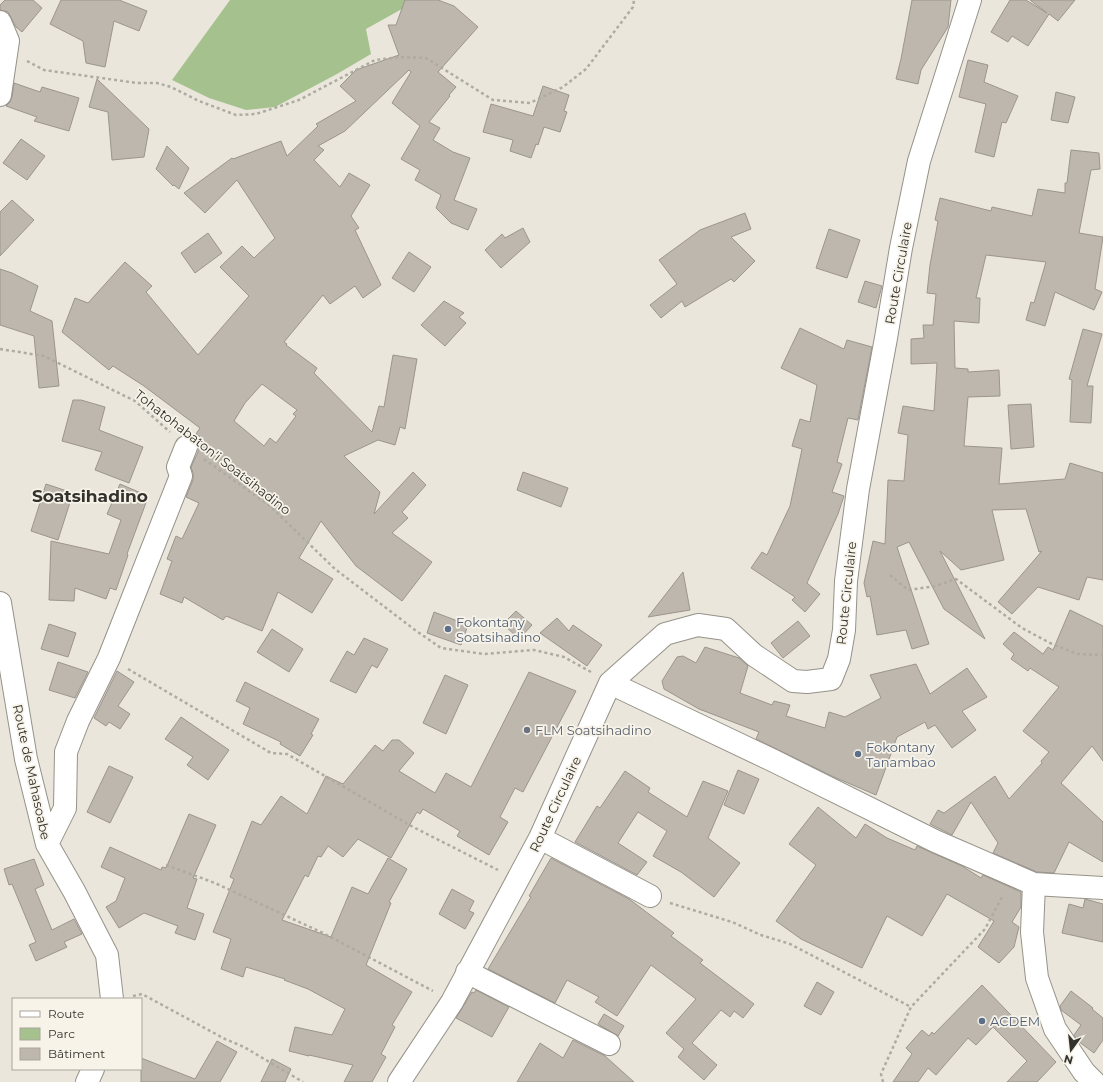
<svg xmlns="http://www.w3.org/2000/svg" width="1103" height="1082" font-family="Montserrat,sans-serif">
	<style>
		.green { fill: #a5c28e }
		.building { fill: #beb7ae; stroke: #9c958d; fill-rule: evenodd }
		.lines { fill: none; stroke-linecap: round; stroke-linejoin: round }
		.minor-casing { stroke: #969288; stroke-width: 24 }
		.path { stroke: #aeaba3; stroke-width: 2.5; stroke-dasharray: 3 3; stroke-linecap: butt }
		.minor { stroke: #fff; stroke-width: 22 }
		.service-dot { fill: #5c6f8a; stroke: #f7f3e9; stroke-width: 1.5 }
		.worship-dot { fill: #6b7280; stroke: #f7f3e9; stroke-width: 1.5 }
		.labels { text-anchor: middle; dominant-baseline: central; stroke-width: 3.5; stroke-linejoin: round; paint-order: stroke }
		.street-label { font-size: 13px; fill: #33322d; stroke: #f7f3e9 }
		.service-label { font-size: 13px; fill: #4e5e75; stroke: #f7f3e9; text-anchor: start }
		.worship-label { font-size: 13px; fill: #5b616d; stroke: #f7f3e9; text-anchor: start }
		.district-label { font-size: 17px; font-weight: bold; fill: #33322d; stroke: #f7f3e9 }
	</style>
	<rect width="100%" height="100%" fill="#eae6dc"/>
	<!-- green -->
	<path class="green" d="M230,0H414L409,5L366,29L371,54L337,74L275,107L246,110L209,98L172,80Z"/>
	<!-- building -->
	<path class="building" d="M5,0H33L42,8L22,32L16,27L8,12L0,10V5Z
		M61,0H119L147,11L139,31L114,21L105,67L86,63L83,41L50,24Z
		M405,0H438L454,6L478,27L438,72L456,87L449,95L450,96L429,122L440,128L433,140L453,152L470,158L454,200L477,209L468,230L451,223L436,208L441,195L415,180L420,170L401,159L420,126L392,103L411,72L409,70L345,131L318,146L324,150L314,160L340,187L349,173L370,185L351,216L359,228L355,230L381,285L363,298L355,286L330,304L323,295L284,342L287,344L286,345L317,368L314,373L372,432L379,406L384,407L393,355L417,359L405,429L400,427L395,445L378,440L344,456L380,492L374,514L413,472L426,485L402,512L408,518L392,533L432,562L402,601L356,566L321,521L299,558L333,579L312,613L278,592L262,631L226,616L223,620L184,597L182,603L160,594L172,561L167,559L176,536L182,539L199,503L186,497L193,480V473L191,467L198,452V444L202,438L196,434L200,428L144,386L113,366L109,370L62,332L75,298L88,303L125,262L152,286L146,292L198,355L249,296L220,267L242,246L254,258L275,238L237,180L205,213L184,193L232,158L233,159L281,141L287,156L318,126L316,124L356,101L340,86L356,70L399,55L388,25H396ZM262,384L297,410L293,414L296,416L276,443L270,438L264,446L234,421L245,403Z
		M912,0H951L948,27L921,70L918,84L896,79L901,59Z
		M1010,0H1026L1047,13L1030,0H1075L1058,21L1049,14L1028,46L1012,36L1008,42L991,32Z
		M968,60L988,65L984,82L1018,96L1006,123L1002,122L994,157L975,152L986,104L959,97Z
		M97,79L149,129L144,157L112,160L108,112L89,107Z
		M14,83L40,92L42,87L79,98L69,131L34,121L37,117L6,106L10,102L12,97Z
		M543,86L569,95L564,111L567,112L560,132L544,127L538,145L536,144L531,158L510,151L513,140L483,132L491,104L533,116Z
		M1056,92L1075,97L1068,123L1051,120Z
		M21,139L45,156L27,180L3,163Z
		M167,146L189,168L179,189L174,185L173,186L156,169Z
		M1071,150L1099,153L1100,169L1091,170L1079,233L1103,237L1095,289L1102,292L1094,310L1055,292L1045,326L1026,320L1031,302L1034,303L1046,262L986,255L976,298H980L979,323L954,321L955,368L968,369V372L999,370L1000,396L968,397L964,446L1002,448L999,484L1065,479L1070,463L1103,473V580L1087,577L1079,600L1038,587L1012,614L998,602L1042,551L1039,552L1026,509L992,510L1004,560L961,570L940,551L985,639L944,609L909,542L897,547L929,644L912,649L906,630L877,635L870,596L867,597L864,583L873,541L885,544L888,480L904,481L908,435L898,433L903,406L934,411L937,363L911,364V339L924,338L923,325H933L936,294L927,293L930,265L938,221L935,220L940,198L991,211L992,207L1032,216L1038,189L1065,193V183H1067Z
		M12,200L34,220L0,256V212Z
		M745,213L751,229L731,237L755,261L734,282L731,279L685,307L682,301L661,318L650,305L677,284L659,260L700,230Z
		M523,228L530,242L501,268L485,250L502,234L505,238Z
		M829,229L860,240L847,278L816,268Z
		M208,233L222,253L195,273L181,253Z
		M409,252L431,267L414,292L392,278Z
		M0,269L12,273L38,286L30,311L52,321L59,386L39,388L34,336L0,325Z
		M865,281L882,286L876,308L858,302Z
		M444,301L464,313L459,317L466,323L445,346L421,325Z
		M800,328L844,349L847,340L872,347L858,420L848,418L837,462L842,464L832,492L844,496L838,514L807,583L820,594L805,612L792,600L795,597L751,568L762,552L767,555L790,506L802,449L792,446L800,419L810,422L817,385L781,368Z
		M1083,329L1102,334L1087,386H1093L1091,423L1070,422L1072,380L1069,379Z
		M73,400H81L105,407L99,430L143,447L129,483L95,470L102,452L62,441Z
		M1031,404L1034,447L1011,449L1008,405Z
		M523,472L568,488L561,507L517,490Z
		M46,484L73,493L58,540L31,531Z
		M120,484L141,493L139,497L147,500L127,554L128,555L116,590L110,588L106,599L75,588L74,601L49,600L51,541L109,554L121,520L107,514Z
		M683,572L690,610L648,617Z
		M1070,610L1103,626V761L1092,746L1061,783L1103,822V862L1069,842L1054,873L1037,872L993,853L998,843L971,802L952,835L930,824L938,810L944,813L995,776L1009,799L1042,763L1041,761L1049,752L1023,731L1059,687L1030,668L1028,671L1011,659L1014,654L1003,644L1014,632L1043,654L1048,647L1053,650Z
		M516,611L532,625L519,639L503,624Z
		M434,612L468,625L461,645L427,633Z
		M557,618L569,631L573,625L602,645L587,666L540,633Z
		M798,621L810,636L783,658L771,643Z
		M49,624L76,633L68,657L41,649Z
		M272,629L303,649L289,672L257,652Z
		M364,638L388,649L377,668L372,665L356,693L330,681L347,651L354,655Z
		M705,647L739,658L748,666L740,693L772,705L774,701L790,705L786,716L825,728L829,712L845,717L881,698L870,675L916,664L930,694L967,668L987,697L962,711L976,730L952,748L935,725L928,729L925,722L897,737L876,795L834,777L756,739L759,732L699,709L664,689L662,681L677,657L683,656L696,663Z
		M58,662L88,672L75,698L49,690Z
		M117,671L134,682L118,706L130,714L120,729L109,722L106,726L94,718Z
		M529,672L576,691L523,792L515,788L500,817L508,822L489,855L457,836L460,831L423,809L420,814L417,812L391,858L358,839L343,857L328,846L321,857L318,856L308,877L305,875L282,920L331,937L352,887L368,894L388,858L407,869L389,902L391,903L366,965L412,992L392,1025L395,1027L381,1054L386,1057L372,1082H344L353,1065L309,1055V1056L289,1051L295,1027L332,1035L345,1009L308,989L284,980L285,979L246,967L243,977L221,969L231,939L213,932L234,879L230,877L252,821L261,825L281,796L307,814L326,776L343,784L375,745L383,751L392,740H399L414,753L399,771L435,793L446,773L471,787Z
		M445,675L468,685L446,734L423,723Z
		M245,682L319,719L311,734L313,735L300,756L280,744L281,742L243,724L250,708L236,701Z
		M181,717L229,750L208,780L187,765L193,757L165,739Z
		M109,766L133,777L110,823L87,812Z
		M738,770L759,779L744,814L724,805Z
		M625,771L650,788L648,792L687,817L703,781L728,791L708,838L740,863L714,897L681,872L653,856L667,831L638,812L618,843L647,862L637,875L575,842L597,806L600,808Z
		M818,807L856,838L865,824L887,838L915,850L917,846L962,866L981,878L983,875L1021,892V907L1012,922L1019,927L1014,947L999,963L978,947L994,921L947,894L922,936L887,916L862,968L801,939L776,921L816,865L789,844Z
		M189,814L216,825L193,878L197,879L187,908L204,914L195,940L175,933L178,926L144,913L119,928L106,907L116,901L125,878L101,867L110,847L161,870L162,867L166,868Z
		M551,858L629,899L637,905L674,933L671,936L703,960L700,963L754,1004L743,1018L734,1011L730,1017L721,1010L692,1043L717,1065L704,1080L678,1057L684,1049L666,1033L696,999L651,965L617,1016L595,1002L599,997L567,980L555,1003L488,969L531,897L529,896Z
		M34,859L44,885L35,889L52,930L74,919L82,934L64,942L67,947L36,961L29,945L36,942L12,884L9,885L4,869Z
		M452,889L474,901L469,911L474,913L465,929L439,914Z
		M1085,899L1103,904V942L1062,933L1069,904L1083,908Z
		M817,982L834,992L821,1015L804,1006Z
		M982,985L1056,1062L1037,1082H1007L1027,1061L993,1027L976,1045L968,1038L936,1075L928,1068L918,1082H893L912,1054L906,1048L922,1030L929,1036L932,1032L934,1034Z
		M476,990L509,1007L492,1037L456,1018L472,992L474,993Z
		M1071,991L1093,1008L1092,1009L1103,1018V1040L1094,1053L1078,1041L1074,1035L1081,1025L1061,1010L1060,1006Z
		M604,1014L624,1026L618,1036L598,1024Z
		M573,1040L605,1056L634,1082H517L540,1043L563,1058Z
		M217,1041L237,1052L220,1082H141V1058L195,1079Z
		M272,1059L291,1069L285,1082H261Z"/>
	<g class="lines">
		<defs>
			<path id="minor" d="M0,22L8,41L0,95
				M0,603L26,759L47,844L74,891L107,955L112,999
				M610,683L774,761L935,841L1034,884L1103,888
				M540,838L650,896
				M47,844L65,808L66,752L78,721L109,658L181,476L178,467L186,447
				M1034,884L1032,932L1037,978L1055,1029L1084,1072L1094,1082
				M467,972L609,1044
				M87,1082L93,1069
				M399,1082L452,1002L540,838L610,683L665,634L698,625L726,629L754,655L793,681L807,682L831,679L839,659L844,630L846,581L858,489L886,338L901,248L919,161L970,0"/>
		</defs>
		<!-- minor casing -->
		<use href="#minor" class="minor-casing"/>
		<!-- path -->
		<path class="path" d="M27,61L44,70L137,83H157L171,87L199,101L236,115L256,114L299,100L375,60L400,57L426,58L493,100L530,103L563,87L586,69L633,7L634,0
			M0,349L44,356L135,401L170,432
			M204,459L270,506L335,569L415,630L441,648L484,654L534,650L564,657L591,672
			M890,575L908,590L936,586L956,579L1022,628L1050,643L1077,654L1103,655
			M128,669L271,753L287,754L413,827L498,870
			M166,865L215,883L321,932L433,991
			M670,903L732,922L761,935L790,944L911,1007
			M133,996L142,994L225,1039L244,1047L303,1082
			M883,1082L881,1074L911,1007L985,929L1003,895"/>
		<!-- minor -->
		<use href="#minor" class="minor"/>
	</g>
	<!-- markers -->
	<g class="service-dot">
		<circle cx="448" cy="629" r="4"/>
		<circle cx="858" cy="754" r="4"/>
		<circle cx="982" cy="1021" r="4"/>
	</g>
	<circle class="worship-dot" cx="527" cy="730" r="4"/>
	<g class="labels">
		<!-- street labels -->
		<g class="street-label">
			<text transform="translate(898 273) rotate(-80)">Route Circulaire</text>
			<text transform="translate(213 452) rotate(38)">Tohatohabaton'i Soatsihadino</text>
			<text transform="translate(846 593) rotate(-84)">Route Circulaire</text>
			<text transform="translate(32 772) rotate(78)">Route de Mahasoabe</text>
			<text transform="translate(555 804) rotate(-65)">Route Circulaire</text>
		</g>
		<!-- service labels -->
		<g class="service-label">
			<text x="456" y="622">Fokontany<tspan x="456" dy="15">Soatsihadino</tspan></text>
			<text x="866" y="747">Fokontany<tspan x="866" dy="15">Tanambao</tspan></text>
			<text x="990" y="1021">ACDEM</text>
		</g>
		<!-- worship labels -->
		<g class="worship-label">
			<text x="535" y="730">FLM Soatsihadino</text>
		</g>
		<!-- district labels -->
		<g class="district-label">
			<text x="90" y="496">Soatsihadino</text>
		</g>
	</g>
	<!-- legend -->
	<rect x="12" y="998" width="130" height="72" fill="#f7f3e9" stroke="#a9a69e"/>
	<rect x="20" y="1011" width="20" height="6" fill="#ffffff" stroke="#a9a69e"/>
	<text x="48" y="1018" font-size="12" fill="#33322d">Route</text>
	<rect x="20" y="1028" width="20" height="12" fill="#a5c28e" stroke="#a9a69e"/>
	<text x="48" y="1038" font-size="12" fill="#33322d">Parc</text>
	<rect x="20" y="1048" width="20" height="12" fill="#beb7ae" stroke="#a9a69e"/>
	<text x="48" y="1058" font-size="12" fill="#33322d">Bâtiment</text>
	<!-- north arrow -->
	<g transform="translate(1071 1050) rotate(195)" stroke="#f7f3e9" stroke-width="3" paint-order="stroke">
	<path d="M0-3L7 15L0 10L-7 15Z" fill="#33322d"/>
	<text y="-6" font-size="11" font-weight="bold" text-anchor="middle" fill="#33322d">N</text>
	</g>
</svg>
